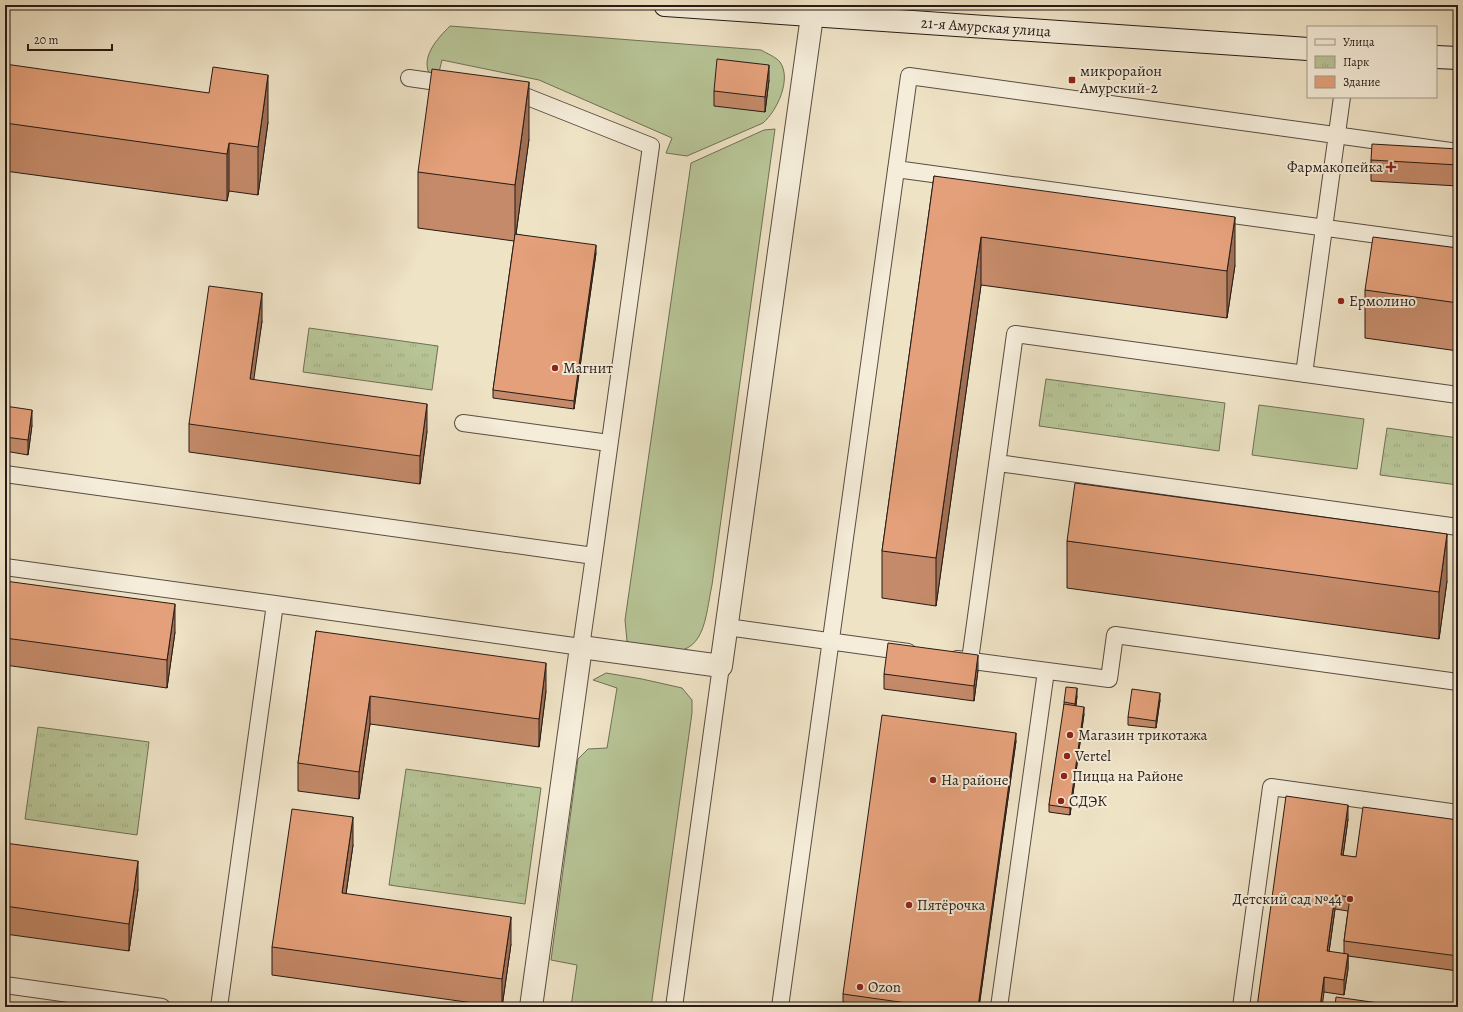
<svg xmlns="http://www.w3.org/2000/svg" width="1463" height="1012" font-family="Alegreya,serif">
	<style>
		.grass { fill: #b7c496; stroke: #6f7056 }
		.park { fill: url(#park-tufts); stroke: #6f7056 }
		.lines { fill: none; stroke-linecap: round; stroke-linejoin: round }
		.service-casing { stroke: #594d42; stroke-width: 18 }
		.minor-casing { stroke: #594d42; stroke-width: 24 }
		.secondary-casing { stroke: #271b16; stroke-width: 24 }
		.service { stroke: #f5edda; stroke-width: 16 }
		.minor { stroke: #f5edda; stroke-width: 22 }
		.secondary { stroke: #f5edda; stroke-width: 22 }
		.wall { fill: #c48a69; stroke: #271b16; fill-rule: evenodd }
		.shaded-wall { fill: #a07055; stroke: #271b16 }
		.building { fill: #e4a07a; stroke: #271b16 }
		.poi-dot { fill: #8f2418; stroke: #f5edda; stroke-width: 1.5 }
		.labels { text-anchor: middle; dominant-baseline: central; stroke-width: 4; stroke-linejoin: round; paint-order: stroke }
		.street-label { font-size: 15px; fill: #271b16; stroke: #f5edda }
		.poi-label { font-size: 15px; fill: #271b16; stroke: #f5edda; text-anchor: start }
	</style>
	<defs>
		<pattern id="park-tufts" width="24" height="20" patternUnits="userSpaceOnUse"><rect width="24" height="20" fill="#b7c496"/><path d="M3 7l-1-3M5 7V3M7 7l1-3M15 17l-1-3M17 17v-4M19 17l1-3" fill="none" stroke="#9da881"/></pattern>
	</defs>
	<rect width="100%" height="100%" fill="#efe3c6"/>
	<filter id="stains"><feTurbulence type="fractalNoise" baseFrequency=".005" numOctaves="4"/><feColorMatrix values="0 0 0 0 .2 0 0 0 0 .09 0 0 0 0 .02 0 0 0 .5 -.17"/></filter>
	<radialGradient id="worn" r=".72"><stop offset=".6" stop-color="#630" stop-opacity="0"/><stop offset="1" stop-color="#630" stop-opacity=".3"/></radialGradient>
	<!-- grass -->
	<path class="grass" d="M450,26L761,50C766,53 776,57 780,62C792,79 777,111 763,123L687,156L666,153L672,138L539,80L442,60L439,72L431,77C419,58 437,39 450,26Z
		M775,129L712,585C705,617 706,657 663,651C649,650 639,649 627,641L625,620L691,163L764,130Z
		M1259,405L1364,419L1357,469L1252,455Z
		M606,673L642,679L682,688L692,700V713L651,1007H571L577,965L551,960L578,759L588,749L607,748L617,688L593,680Z"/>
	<!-- park -->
	<path class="park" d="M309,328L438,346L432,390L303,372Z
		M1046,379L1225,403L1219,451L1039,426Z
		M1387,428L1458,438V485L1380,475Z
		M38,727L149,742L137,835L25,819Z
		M406,769L541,788L525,904L389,885Z"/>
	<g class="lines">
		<defs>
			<path id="service" d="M409,78L451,84
				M508,92L520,94L651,146L594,556
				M896,169L1458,246
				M1304,374L1342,97
				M463,423L609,443
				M998,463L1458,527
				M5,474L594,556L581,647L275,604L219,1007
				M5,567L275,604
				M727,627L908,652
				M957,659L1109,679L1115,635L1458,682
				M970,660L1015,334L1458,395
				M5,985L162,1007
				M674,1007L721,666
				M780,1007L909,76L1458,152
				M999,1007L1046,671
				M1241,1007L1271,787L1458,813"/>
			<path id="minor" d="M531,1007L581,647L721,666L812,16"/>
			<path id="secondary" d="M665,5L1308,49
				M1436,57L1458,58"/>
		</defs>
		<!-- service casing -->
		<use href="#service" class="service-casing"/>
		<!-- minor casing -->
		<use href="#minor" class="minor-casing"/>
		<!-- secondary casing -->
		<use href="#secondary" class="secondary-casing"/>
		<!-- service -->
		<use href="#service" class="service"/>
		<!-- minor -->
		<use href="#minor" class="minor"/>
		<!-- secondary -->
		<use href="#secondary" class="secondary"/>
	</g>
	<!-- wall -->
	<path class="wall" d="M5,64L268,122L258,195L229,191L227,201L5,171Z
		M769,80L765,112L714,106V91Z
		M529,139L516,234L596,253L574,409L493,398V390L514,241L418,228V172Z
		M1458,149V186L1371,181V160Z
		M934,176L1235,265L1227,318L981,285L936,606L882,598V551Z
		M1458,248V351L1365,338V290Z
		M262,321L253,380L427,431L420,484L189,452V424Z
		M5,406L32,425L28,455L5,451Z
		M1067,541L1447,581L1439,639L1067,588Z
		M5,581L175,632L167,688L5,665Z
		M316,631L546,691L539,747L370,724L359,799L298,791V763Z
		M978,670L974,701L884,689V674Z
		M1077,696L1076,706L1084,714L1070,815L1049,812V805L1064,709V702Z
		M1160,700L1156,728L1128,725V717Z
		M1016,741L979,1007H880L843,1002V994Z
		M1348,819L1343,856L1356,857L1458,820V971L1348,956V969L1344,995L1324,992L1257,1007ZM1335,909L1348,911L1344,941V954L1329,952Z
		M5,843L138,889L129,951L5,934Z
		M353,845L346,894L511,944L502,1007L272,975V947Z"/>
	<!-- shaded-wall -->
	<path class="shaded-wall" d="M769,65V80L765,112V97Z
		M268,75V122L258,195V147Z
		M529,82V139L515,241V185Z
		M229,143V191L227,201V154Z
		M1235,217V265L1227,318V271Z
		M981,237V285L936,606V558Z
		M596,245V253L574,409V401Z
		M262,293V321L250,407V379Z
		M427,404V431L420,484V456Z
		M32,410V425L28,455V440Z
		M1447,534V581L1439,639V592Z
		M175,604V632L167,688V660Z
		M978,655V670L974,701V686Z
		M546,663V691L539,747V719Z
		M1077,688V696L1075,711V704Z
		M1160,693V700L1156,728V721Z
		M370,696V724L359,799V772Z
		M1084,707V714L1070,815V808Z
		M1016,733V741L979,1007H978Z
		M1348,805V819L1341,870V855Z
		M353,817V845L342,921V893Z
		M138,861V889L129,951V924Z
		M1335,895V909L1327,966V951Z
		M511,917V944L502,1007V979Z
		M1348,954V969L1344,995V980Z
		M1324,977V992L1322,1007H1320Z"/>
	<!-- building -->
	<path class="building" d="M717,59L769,65L765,97L714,91Z
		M5,64L209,93L213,67L268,75L258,147L229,143L227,154L5,123Z
		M432,69L529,82L515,185L418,172Z
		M1372,144L1458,149V165L1371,160Z
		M934,176L1235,217L1227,271L981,237L936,558L882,551Z
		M515,234L596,245L574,401L493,390Z
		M1373,237L1458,248V303L1365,290Z
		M209,286L262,293L250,379L427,404L420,456L189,424Z
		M5,406L32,410L28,440L5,437Z
		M1075,483L1447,534L1439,592L1067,541Z
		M5,581L175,604L167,660L5,638Z
		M316,631L546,663L539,719L370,696L359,772L298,763Z
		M888,643L978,655L974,686L884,674Z
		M1066,687L1077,688L1075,704L1064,702Z
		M1132,689L1160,693L1156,721L1128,717Z
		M1064,704L1084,707L1070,808L1049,805Z
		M882,715L1016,733L978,1007H935L843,994Z
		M1286,796L1348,805L1341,855L1356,857L1363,807L1458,820V956L1344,941L1350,897L1335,895L1327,951L1348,954L1344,980L1324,977L1320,1007H1257Z
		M292,809L353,817L342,893L511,917L502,979L272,947Z
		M5,843L138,861L129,924L5,906Z
		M1336,997L1407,1007H1335Z"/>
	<!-- markers -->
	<g class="poi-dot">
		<rect x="1068" y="76" width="8" height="8" rx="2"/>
		<path d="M1389 161h4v4h4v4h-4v4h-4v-4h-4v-4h4z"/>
		<circle cx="1341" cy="301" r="4"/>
		<circle cx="555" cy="368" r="4"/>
		<circle cx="1070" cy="735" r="4"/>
		<circle cx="1067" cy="756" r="4"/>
		<circle cx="1064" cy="776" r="4"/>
		<circle cx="933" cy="780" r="4"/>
		<circle cx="1061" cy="801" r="4"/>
		<circle cx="1350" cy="899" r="4"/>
		<circle cx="909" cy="905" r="4"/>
		<circle cx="860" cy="987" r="4"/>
	</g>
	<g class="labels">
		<!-- street labels -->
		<g class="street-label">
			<text transform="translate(986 27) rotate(4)">21-я Амурская улица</text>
		</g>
		<!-- poi labels -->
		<g class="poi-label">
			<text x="1080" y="71">микрорайон<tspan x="1080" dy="17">Амурский-2</tspan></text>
			<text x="1383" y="167" text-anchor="end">Фармакопейка</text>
			<text x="1349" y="301">Ермолино</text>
			<text x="563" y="368">Магнит</text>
			<text x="1078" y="735">Магазин трикотажа</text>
			<text x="1075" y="756">Vertel</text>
			<text x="1072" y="776">Пицца на Районе</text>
			<text x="941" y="780">На районе</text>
			<text x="1069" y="801">СДЭК</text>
			<text x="1342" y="899" text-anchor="end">Детский сад №44</text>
			<text x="917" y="905">Пятёрочка</text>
			<text x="868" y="987">Ozon</text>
		</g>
	</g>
	<!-- margin -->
	<rect width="1463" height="1012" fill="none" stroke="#efe3c6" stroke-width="20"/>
	<rect x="6" y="6" width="1451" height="1000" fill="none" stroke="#271b16" stroke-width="2"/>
	<rect x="10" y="10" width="1443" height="992" fill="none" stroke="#271b16"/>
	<!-- legend -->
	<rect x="1307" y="26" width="130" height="72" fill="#f5edda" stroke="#a3998c"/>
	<rect x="1315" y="39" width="20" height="6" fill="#f5edda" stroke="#a3998c"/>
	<text x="1343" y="46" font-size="12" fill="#271b16">Улица</text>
	<rect x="1315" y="56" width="20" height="12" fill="url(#park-tufts)" stroke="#a3998c"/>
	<text x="1343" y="66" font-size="12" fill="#271b16">Парк</text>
	<rect x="1315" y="76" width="20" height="12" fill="#e4a07a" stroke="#a3998c"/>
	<text x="1343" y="86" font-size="12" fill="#271b16">Здание</text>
	<!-- scale -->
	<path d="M28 44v6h84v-6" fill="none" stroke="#271b16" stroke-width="2"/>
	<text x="34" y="44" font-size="12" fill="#271b16" stroke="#f5edda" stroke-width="3" paint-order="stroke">20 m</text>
	<rect width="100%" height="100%" filter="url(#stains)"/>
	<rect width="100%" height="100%" fill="url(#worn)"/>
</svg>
